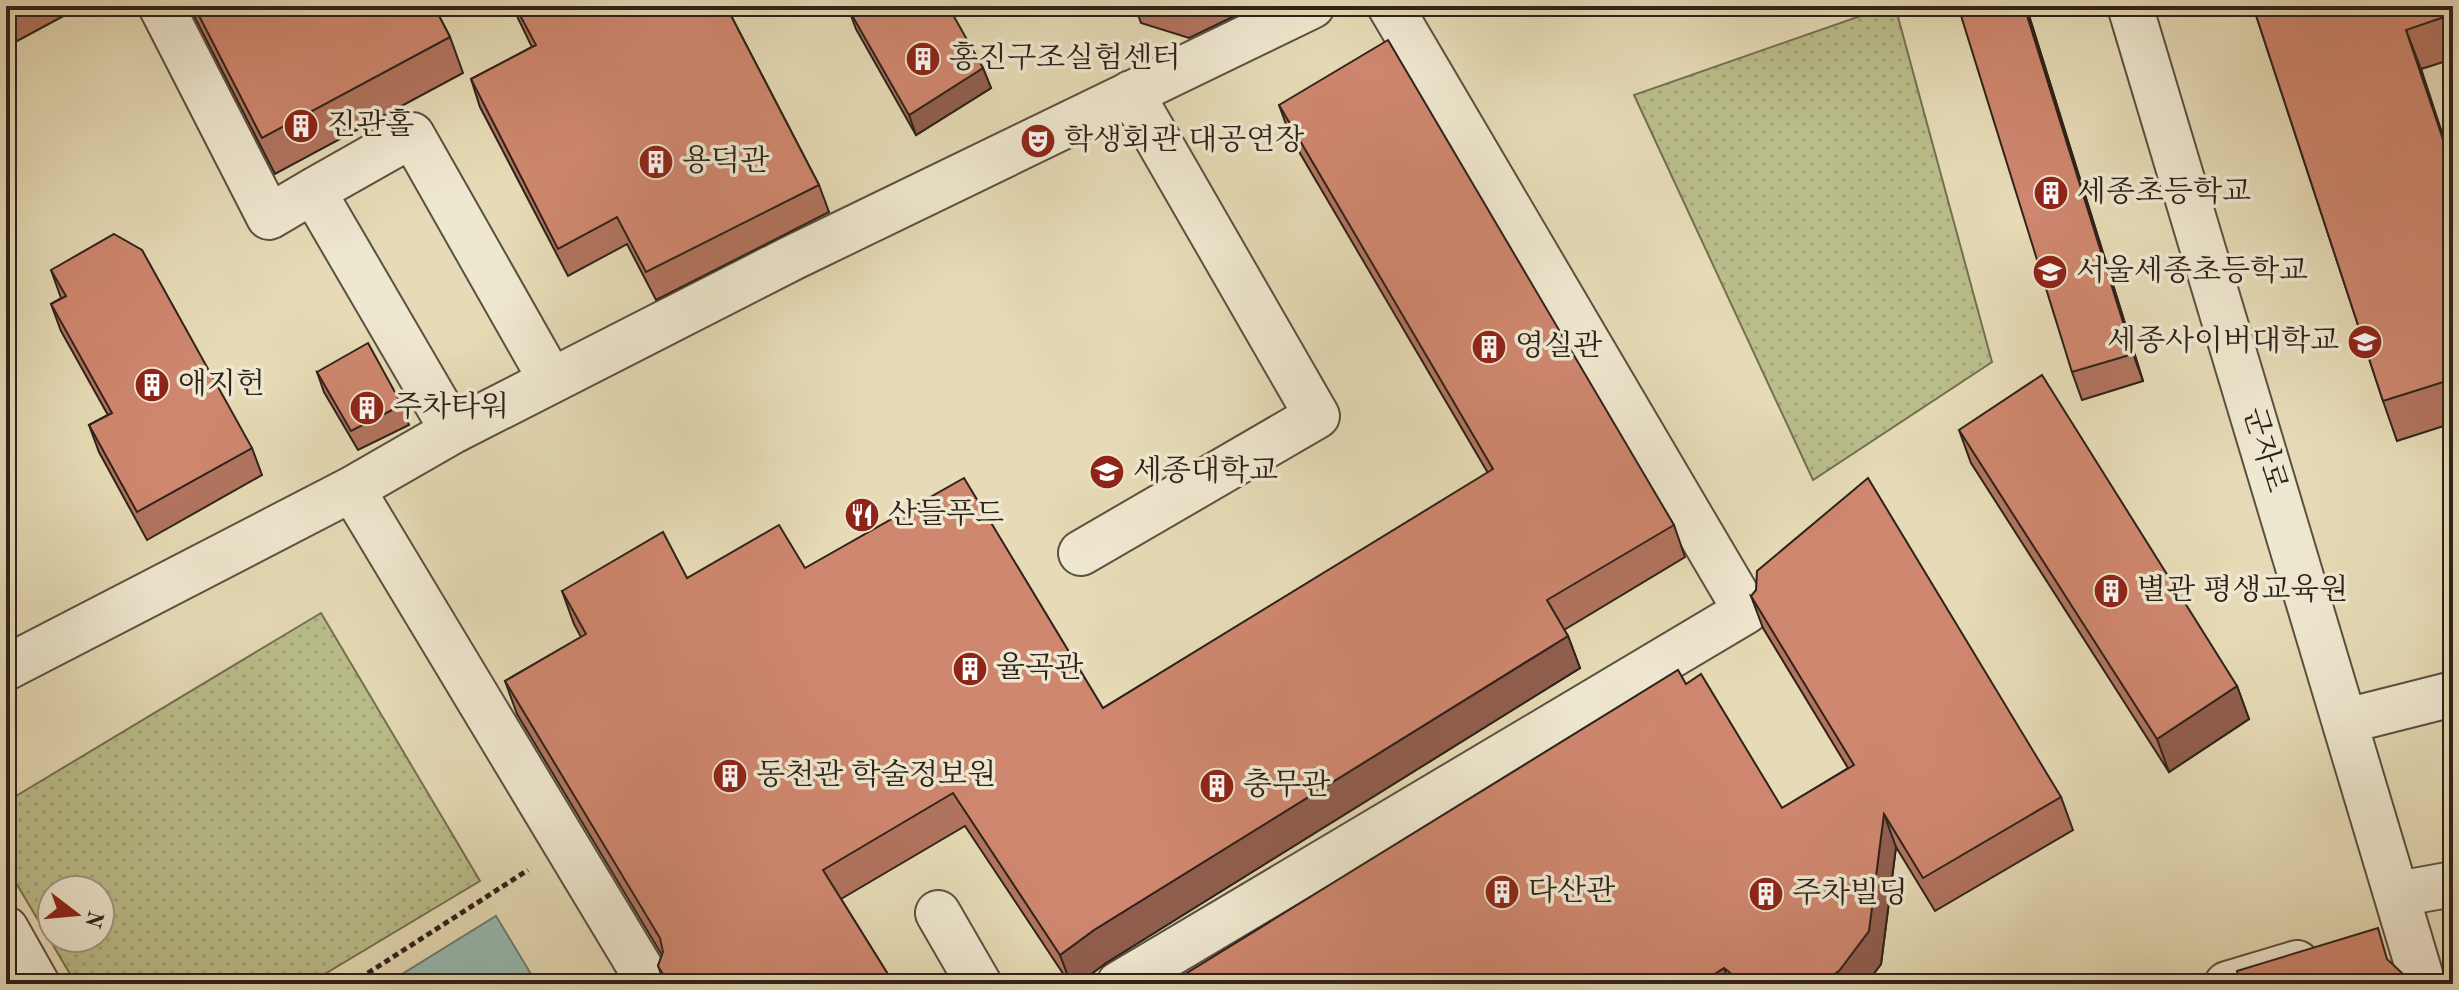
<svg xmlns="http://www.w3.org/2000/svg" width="2459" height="990" font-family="'Old Standard TT','Noto Serif KR',serif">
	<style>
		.grass { fill: url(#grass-dots); stroke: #747053; stroke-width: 2; fill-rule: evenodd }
		.water { fill: #96bbb1; stroke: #6c7e75; stroke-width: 2 }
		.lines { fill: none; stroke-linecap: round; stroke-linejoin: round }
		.minor-casing { stroke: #5c5042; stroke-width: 48 }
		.path { stroke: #2e221b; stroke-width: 5; stroke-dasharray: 6 4; stroke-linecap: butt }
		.minor { stroke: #efe8d0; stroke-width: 44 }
		.wall { fill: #b2745f; stroke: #2e221b; stroke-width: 2 }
		.shaded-wall { fill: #915e4e; stroke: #2e221b; stroke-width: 2 }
		.building { fill: #cf876f; stroke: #2e221b; stroke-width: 2 }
		.labels { text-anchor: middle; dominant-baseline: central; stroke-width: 7; stroke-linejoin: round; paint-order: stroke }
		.poi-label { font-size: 30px; fill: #2e221b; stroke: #efe8d0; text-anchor: start }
		.street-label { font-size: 30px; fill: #2e221b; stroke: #efe8d0 }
	</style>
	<defs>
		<pattern id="grass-dots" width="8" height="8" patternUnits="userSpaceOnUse" patternTransform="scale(2)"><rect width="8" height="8" fill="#babe8b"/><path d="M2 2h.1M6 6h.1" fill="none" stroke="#a0a377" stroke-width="1.8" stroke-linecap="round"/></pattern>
	</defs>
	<rect width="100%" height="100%" fill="#e6dbb6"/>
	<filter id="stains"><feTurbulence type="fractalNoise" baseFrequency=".0025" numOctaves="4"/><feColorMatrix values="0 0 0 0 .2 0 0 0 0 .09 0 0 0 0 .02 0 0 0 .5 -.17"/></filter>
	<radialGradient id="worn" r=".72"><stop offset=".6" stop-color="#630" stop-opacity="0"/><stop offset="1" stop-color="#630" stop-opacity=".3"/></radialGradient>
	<!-- grass -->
	<path class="grass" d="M1889,6H1895L1992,362L1813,480L1634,95Z
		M321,613L480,881L308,984H76L6,866V802ZM52,890H100V938H52Z"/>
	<!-- water -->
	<path class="water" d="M496,916L537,984H386Z"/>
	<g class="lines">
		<defs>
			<path id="minor" d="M161,6L269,217L313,191L453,431
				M2130,6L2423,984
				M313,191L412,135L551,380
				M352,489L650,984
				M1081,553L1317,416L1131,93
				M6,668L352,489L453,431L794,257L1312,6
				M2346,721L2453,694
				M2398,894L2453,884
				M938,913L979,984
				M6,929L37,984
				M1119,984L1746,611L1390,6
				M2227,984L2297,963"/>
		</defs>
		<!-- minor casing -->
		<use href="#minor" class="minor-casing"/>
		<!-- path -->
		<path class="path" d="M351,984L528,870"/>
		<!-- minor -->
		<use href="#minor" class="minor"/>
	</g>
	<!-- wall -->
	<path class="wall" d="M6,6H82L6,47Z
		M189,6H434L450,37L463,73L275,174Z
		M512,6H726L819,185L829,212L656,300L627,244L568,276L480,107L471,79L532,47Z
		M1135,6H1245L1243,12L1189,38L1141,23Z
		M2026,6L2143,381L2082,400L2072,372Z
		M2253,6H2453V59L2421,69L2449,154L2453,153V423L2397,441L2383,401Z
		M849,10L983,68L991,88L916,135L856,29Z
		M1279,105L1674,525L1685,557L1564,630L1568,636L1580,668L1106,963L1078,984H1070L965,826L841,899L894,984H665L658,966L662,955L517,714L505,681L581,637L574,624L562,591L687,578L805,568L1103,708L1488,473L1291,138Z
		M51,270L252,448L262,475L147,540L99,452L89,425L108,415L61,331L51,304L61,298Z
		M317,372L402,405L409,425L358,450L324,392Z
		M1959,430L2237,686L2249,719L2169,772L1971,463Z
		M1751,596L2061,797L2073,830L1935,911L1896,847L1881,964L1866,984H1169L1686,684L1782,808L1848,768L1763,628Z"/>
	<!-- shaded-wall -->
	<path class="shaded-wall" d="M2024,6H2026L2143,381L2133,354Z
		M2406,30L2421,69L2453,168Z
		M983,68L991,88L916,135L909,115Z
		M1568,636L1580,668L1106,963L1078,984H1071L1060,955L1094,930Z
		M2237,686L2249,719L2169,772L2157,739Z
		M1884,814L1896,847L1881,964L1866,984H1819Z
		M1724,968L1730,984H1699Z"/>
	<!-- building -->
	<path class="building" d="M194,6H434L450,37L262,138Z
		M515,6H726L819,185L646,272L617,217L558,249L471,79L536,45Z
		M855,6H948L983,68L909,115L849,10Z
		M1958,6H2024L2133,354L2072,372Z
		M2253,6H2453V14L2406,30L2448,154L2453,153V379L2383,401Z
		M1388,40L1674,525L1547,600L1568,636L1094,930L1060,955L953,793L823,870L894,984H669L658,966L663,952L660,938L505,681L586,634L562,591L663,532L687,578L779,525L805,568L964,478L1103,708L1493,469L1279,105Z
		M114,234L142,250L252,448L137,512L89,425L112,413L51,304L66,296L51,270Z
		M368,343L402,405L351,431L317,372Z
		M2042,375L2237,686L2157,739L1959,430Z
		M1868,478L2061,797L1923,878L1884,814L1869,931L1839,971L1819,984H1744L1724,968L1699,984H1169L1678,670L1686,684L1701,674L1782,808L1854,765L1751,596L1756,590L1757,571Z
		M2378,928L2387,959L2403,974L2406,984H2240L2237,971Z"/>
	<!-- icons -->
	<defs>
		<symbol id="building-disc" viewBox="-11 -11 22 22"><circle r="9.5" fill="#8f2418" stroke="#efe8d0"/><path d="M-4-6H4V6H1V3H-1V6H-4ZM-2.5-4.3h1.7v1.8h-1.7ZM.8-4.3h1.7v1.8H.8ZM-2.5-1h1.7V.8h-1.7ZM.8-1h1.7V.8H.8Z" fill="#fff"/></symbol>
		<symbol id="theatre-disc" viewBox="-11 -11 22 22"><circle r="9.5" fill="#8f2418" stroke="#efe8d0"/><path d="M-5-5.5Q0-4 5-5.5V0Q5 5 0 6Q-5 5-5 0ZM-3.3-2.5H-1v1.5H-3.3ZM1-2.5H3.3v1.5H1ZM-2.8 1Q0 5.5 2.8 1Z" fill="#fff"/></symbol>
		<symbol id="school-disc" viewBox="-11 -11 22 22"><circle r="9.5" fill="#8f2418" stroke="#efe8d0"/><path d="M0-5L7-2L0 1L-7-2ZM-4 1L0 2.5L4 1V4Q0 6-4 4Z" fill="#fff"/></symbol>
		<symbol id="university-disc" viewBox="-11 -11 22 22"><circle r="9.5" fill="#8f2418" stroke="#efe8d0"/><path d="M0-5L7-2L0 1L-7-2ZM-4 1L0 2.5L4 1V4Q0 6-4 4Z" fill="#fff"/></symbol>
		<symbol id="restaurant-disc" viewBox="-11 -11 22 22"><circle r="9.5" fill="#8f2418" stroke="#efe8d0"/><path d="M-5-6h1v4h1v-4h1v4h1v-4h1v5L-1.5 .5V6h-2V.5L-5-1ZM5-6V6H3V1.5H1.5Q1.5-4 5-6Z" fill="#fff"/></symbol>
	</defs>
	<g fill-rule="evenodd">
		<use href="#building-disc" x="903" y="39" width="40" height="40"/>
		<use href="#building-disc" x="281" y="106" width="40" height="40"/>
		<use href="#theatre-disc" x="1018" y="121" width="40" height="40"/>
		<use href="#building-disc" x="636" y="142" width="40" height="40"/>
		<use href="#building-disc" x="2031" y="173" width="40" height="40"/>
		<use href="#school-disc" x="2030" y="252" width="40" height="40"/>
		<use href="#university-disc" x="2345" y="322" width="40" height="40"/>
		<use href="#building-disc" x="1469" y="327" width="40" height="40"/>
		<use href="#building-disc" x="132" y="365" width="40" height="40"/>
		<use href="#building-disc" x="347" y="388" width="40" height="40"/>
		<use href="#university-disc" x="1087" y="452" width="40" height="40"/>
		<use href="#restaurant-disc" x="842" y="495" width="40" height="40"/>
		<use href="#building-disc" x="2091" y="571" width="40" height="40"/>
		<use href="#building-disc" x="950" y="649" width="40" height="40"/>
		<use href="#building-disc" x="710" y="756" width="40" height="40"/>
		<use href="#building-disc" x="1197" y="766" width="40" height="40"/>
		<use href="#building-disc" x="1482" y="872" width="40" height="40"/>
		<use href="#building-disc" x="1746" y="874" width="40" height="40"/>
	</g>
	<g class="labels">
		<!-- poi labels -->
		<g class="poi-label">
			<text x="949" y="59">홍진구조실험센터</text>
			<text x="327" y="126">진관홀</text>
			<text x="1064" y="141">학생회관 대공연장</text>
			<text x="682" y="162">용덕관</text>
			<text x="2077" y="193">세종초등학교</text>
			<text x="2076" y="272">서울세종초등학교</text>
			<text x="2339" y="342" text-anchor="end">세종사이버대학교</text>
			<text x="1515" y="347">영실관</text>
			<text x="178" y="385">애지헌</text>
			<text x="393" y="408">주차타워</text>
			<text x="1133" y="472">세종대학교</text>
			<text x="888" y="515">산들푸드</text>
			<text x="2137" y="591">별관 평생교육원</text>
			<text x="996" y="669">율곡관</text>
			<text x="756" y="776">동천관 학술정보원</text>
			<text x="1243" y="786">충무관</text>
			<text x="1528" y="892">다산관</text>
			<text x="1792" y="894">주차빌딩</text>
		</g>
		<!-- street labels -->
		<g class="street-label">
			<text transform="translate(2264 450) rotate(73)">군자로</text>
		</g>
	</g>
	<!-- margin -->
	<rect width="2459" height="990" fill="none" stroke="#e6dbb6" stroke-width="32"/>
	<rect x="8" y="8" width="2443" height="974" fill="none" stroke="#2e221b" stroke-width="4"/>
	<rect x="16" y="16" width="2427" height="958" fill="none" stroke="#2e221b" stroke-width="2"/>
	<!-- north arrow -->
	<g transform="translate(76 914) rotate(106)"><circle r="38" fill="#efe8d0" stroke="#a29988" stroke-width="2"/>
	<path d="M0-6L14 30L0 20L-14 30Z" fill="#8f2418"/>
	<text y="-12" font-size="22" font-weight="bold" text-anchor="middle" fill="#2e221b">N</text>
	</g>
	<rect width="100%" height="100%" filter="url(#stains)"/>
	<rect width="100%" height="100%" fill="url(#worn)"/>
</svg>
